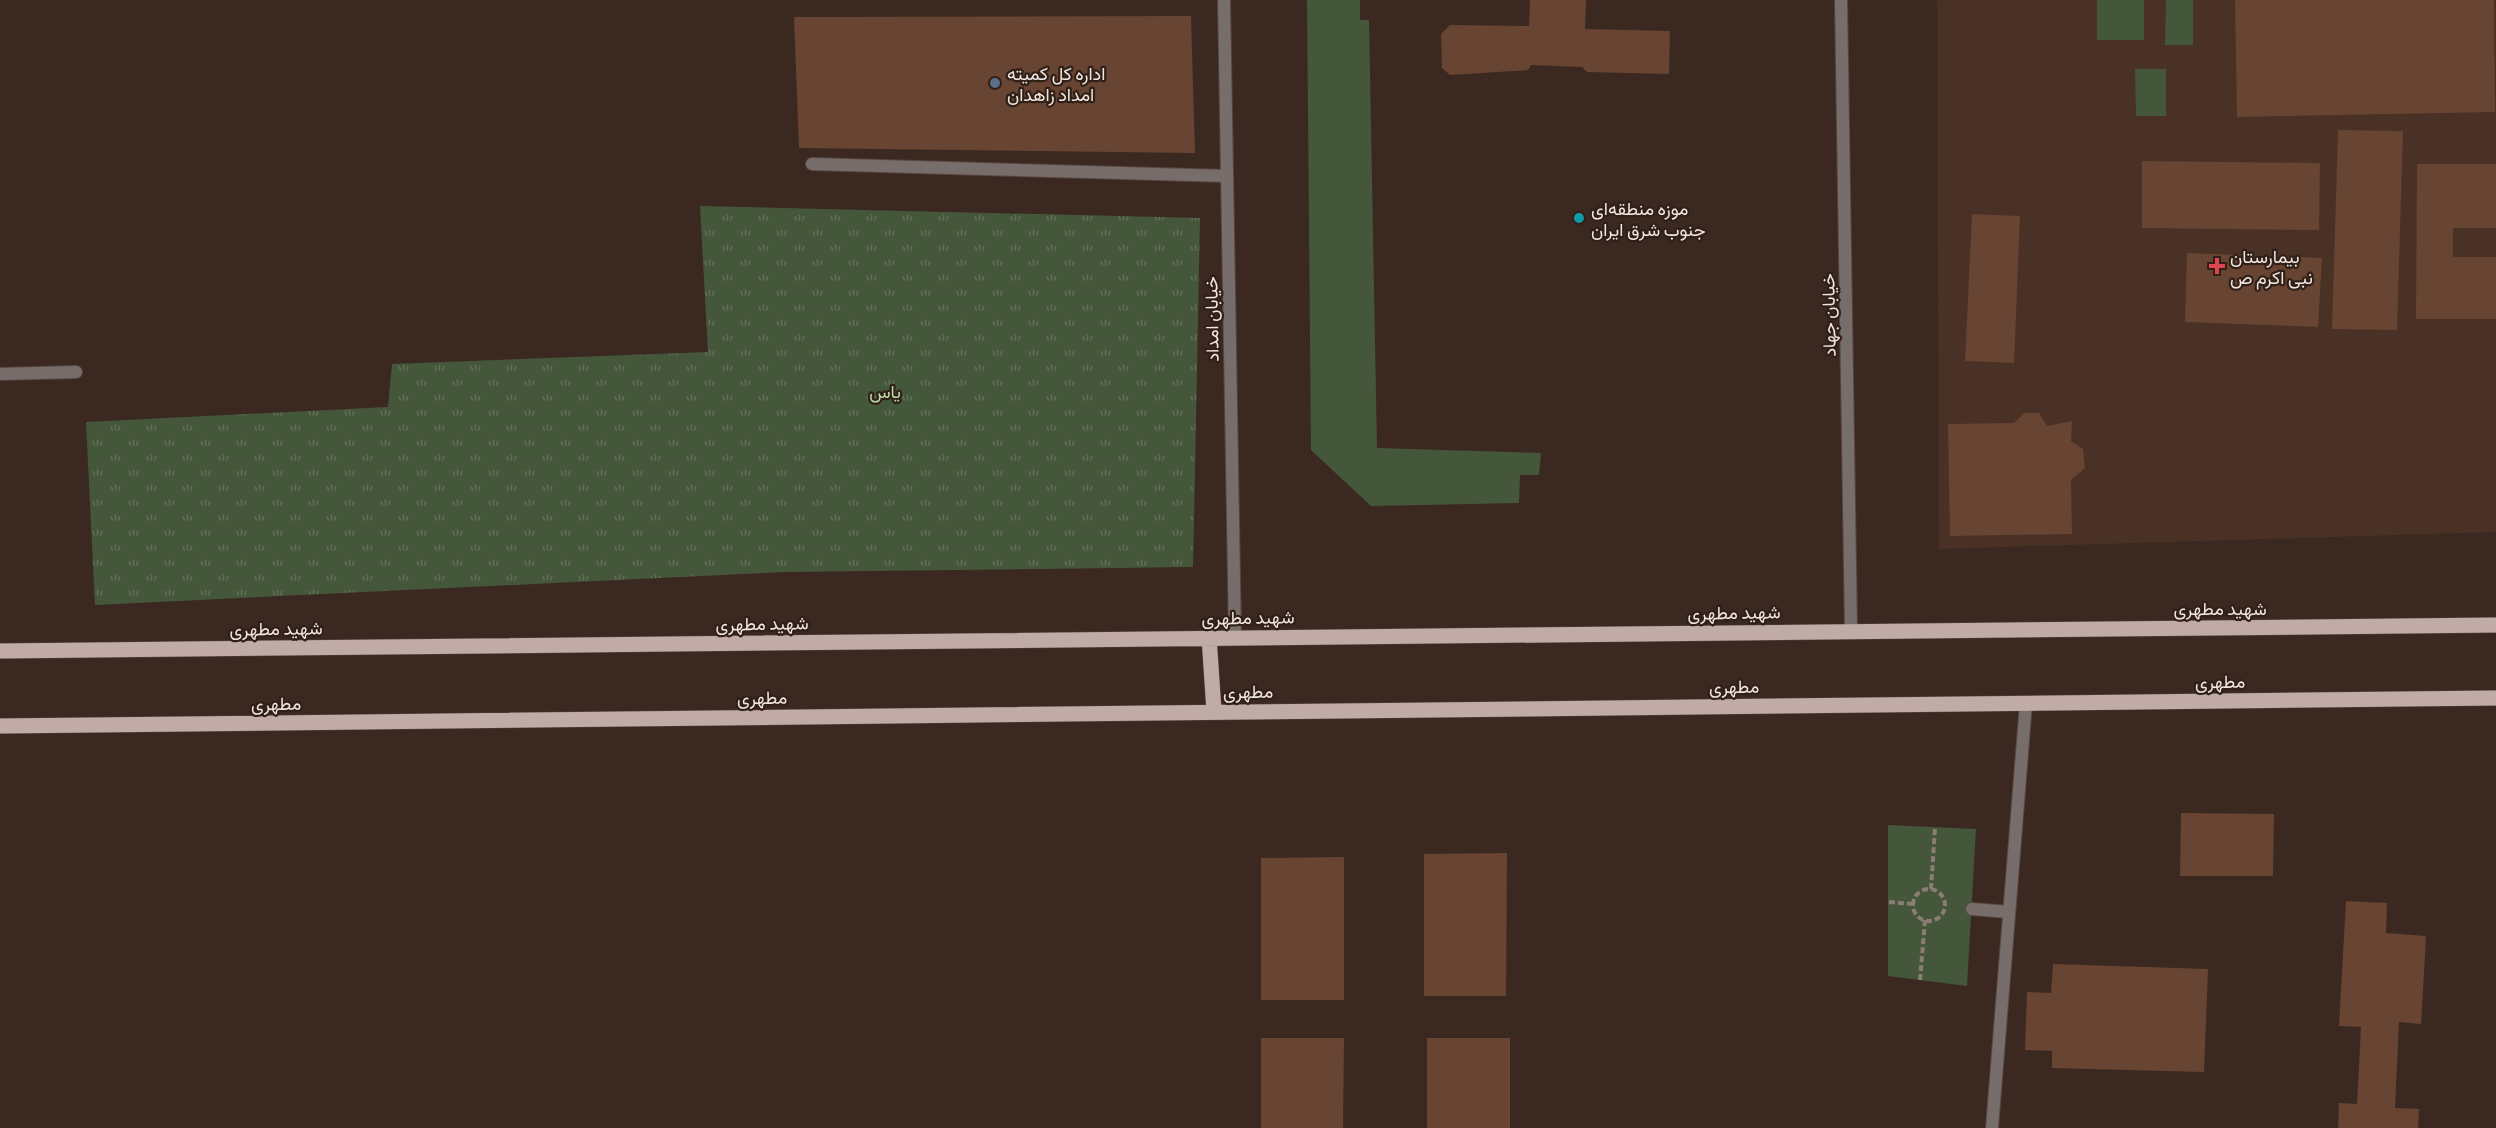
<svg xmlns="http://www.w3.org/2000/svg" width="2496" height="1128" font-family="Manrope,Vazirmatn,sans-serif">
	<style>
		.built { fill: #493125 }
		.grass { fill: #45573a }
		.park { fill: url(#park-tufts) }
		.building { fill: #684432 }
		.lines { fill: none; stroke-linecap: round; stroke-linejoin: round }
		.service-casing { stroke: #584740; stroke-width: 14 }
		.minor-casing { stroke: #584740; stroke-width: 14 }
		.tertiary-casing { stroke: #584740; stroke-width: 14 }
		.primary-casing { stroke: #584740; stroke-width: 16 }
		.path { stroke: #8b7c75; stroke-width: 4; stroke-dasharray: 6 3; stroke-linecap: butt }
		.service { stroke: #776d6b; stroke-width: 12 }
		.minor { stroke: #776d6b; stroke-width: 12 }
		.tertiary { stroke: #776d6b; stroke-width: 12 }
		.primary { stroke: #c0aba7; stroke-width: 15 }
		.service-dot { fill: #5c6f8a; stroke: #302017; stroke-width: 2 }
		.culture-dot { fill: #0f9aa8; stroke: #302017; stroke-width: 2 }
		.health-dot { fill: #e0444e; stroke: #302017; stroke-width: 2 }
		.labels { text-anchor: middle; dominant-baseline: central; stroke-width: 4.5; stroke-linejoin: round; paint-order: stroke }
		.poi-label { font-size: 18px; fill: #f1e5e0; stroke: #302017; text-anchor: start }
		.street-label { font-size: 18px; fill: #f1e5e0; stroke: #302017 }
		.park-label { font-size: 18px; fill: #b9dea4; stroke: #302017 }
	</style>
	<defs>
		<pattern id="park-tufts" width="24" height="20" patternUnits="userSpaceOnUse" patternTransform="scale(1.5)"><rect width="24" height="20" fill="#45573a"/><path d="M3 7l-1-3M5 7V3M7 7l1-3M15 17l-1-3M17 17v-4M19 17l1-3" fill="none" stroke="#606f56"/></pattern>
	</defs>
	<rect width="100%" height="100%" fill="#3b2921"/>
	<!-- built -->
	<path class="built" d="M1937,0H2496V532L1939,549Z"/>
	<!-- grass -->
	<path class="grass" d="M1307,0H1360V20H1369L1377,448L1541,453L1539,475H1520L1519,503L1371,506L1311,450Z
		M2097,0H2144V40H2097Z
		M2166,0H2193V45H2165Z
		M2135,69H2166V116H2136Z
		M1888,825L1976,829L1967,986L1888,976Z"/>
	<!-- park -->
	<path class="park" d="M700,206L1200,218L1193,567L783,572L95,605L86,422L388,407L392,364L708,352Z"/>
	<!-- building -->
	<path class="building" d="M1530,0H1586L1585,29L1670,31L1669,74L1587,72L1582,67L1531,65L1528,70L1450,75L1442,68L1441,34L1450,25L1529,26Z
		M2235,0H2494L2495,112L2237,117Z
		M1191,16L1195,153L799,148L794,17Z
		M2338,130L2403,131L2397,330L2332,329Z
		M2142,161L2320,163L2319,230L2142,228Z
		M2417,164H2496V228H2453V257H2496V319H2416Z
		M1972,214L2020,216L2014,363L1965,361Z
		M2187,253L2322,258L2318,327L2185,322Z
		M2024,413H2039L2047,426L2072,421L2071,441L2083,449L2085,468L2071,480L2072,534L1950,536L1948,424L2014,423Z
		M2181,813L2274,814L2273,876H2180Z
		M1507,853L1506,996H1424V854Z
		M1344,857V1000H1261V858Z
		M2346,901L2387,903L2386,933L2426,936L2421,1024L2399,1022L2395,1108L2419,1109L2418,1128H2338L2339,1103L2357,1104L2361,1027L2339,1026Z
		M2053,964L2208,969L2204,1072L2052,1068V1051L2025,1050L2027,992L2051,993Z
		M1261,1038H1344L1343,1128H1261Z
		M1427,1038H1510V1128H1427Z"/>
	<g class="lines">
		<defs>
			<path id="service" d="M812,164L1227,176
				M1972,909L2009,912
				M1992,1128L2026,703"/>
			<path id="minor" d="M0,374L76,372"/>
			<path id="tertiary" d="M1224,0L1235,637
				M1841,0L1851,630"/>
			<path id="primary" d="M1209,637L1214,711
				M0,651L2496,625
				M0,726L2496,698"/>
		</defs>
		<!-- service casing -->
		<use href="#service" class="service-casing"/>
		<!-- minor casing -->
		<use href="#minor" class="minor-casing"/>
		<!-- tertiary casing -->
		<use href="#tertiary" class="tertiary-casing"/>
		<!-- primary casing -->
		<use href="#primary" class="primary-casing"/>
		<!-- path -->
		<path class="path" d="M1931,889L1935,828
			M1913 905a16 16 0 1 1 32 0a16 16 0 1 1-32 0Z
			M1889,902L1913,904
			M1920,980L1925,920"/>
		<!-- service -->
		<use href="#service" class="service"/>
		<!-- minor -->
		<use href="#minor" class="minor"/>
		<!-- tertiary -->
		<use href="#tertiary" class="tertiary"/>
		<!-- primary -->
		<use href="#primary" class="primary"/>
	</g>
	<!-- markers -->
	<circle class="service-dot" cx="995" cy="83" r="6"/>
	<circle class="culture-dot" cx="1579" cy="218" r="6"/>
	<path class="health-dot" d="M2214 257h6v6h6v6h-6v6h-6v-6h-6v-6h6z"/>
	<g class="labels">
		<!-- poi labels -->
		<g class="poi-label">
			<text x="1007" y="73">اداره کل کمیته<tspan x="1007" dy="21">امداد زاهدان</tspan></text>
			<text x="1591" y="208">موزه منطقه‌ای<tspan x="1591" dy="21">جنوب شرق ایران</tspan></text>
			<text x="2230" y="256">بیمارستان<tspan x="2230" dy="21">نبی اکرم ص</tspan></text>
		</g>
		<!-- street labels -->
		<g class="street-label">
			<text transform="translate(1828 315) rotate(-91)">خیابان جهاد</text>
			<text transform="translate(1211 319) rotate(-91)">خیابان امداد</text>
			<text x="2220" y="608">شهید مطهری</text>
			<text transform="translate(1734 612) rotate(-1)">شهید مطهری</text>
			<text transform="translate(1248 617) rotate(-1)">شهید مطهری</text>
			<text transform="translate(762 623) rotate(-1)">شهید مطهری</text>
			<text transform="translate(276 628) rotate(-1)">شهید مطهری</text>
			<text transform="translate(2220 681) rotate(-1)">مطهری</text>
			<text transform="translate(1734 686) rotate(-1)">مطهری</text>
			<text transform="translate(1248 691) rotate(-1)">مطهری</text>
			<text transform="translate(762 697) rotate(-1)">مطهری</text>
			<text transform="translate(276 703) rotate(-1)">مطهری</text>
		</g>
		<!-- park labels -->
		<g class="park-label">
			<text x="885" y="391">یاس</text>
		</g>
	</g>
</svg>
